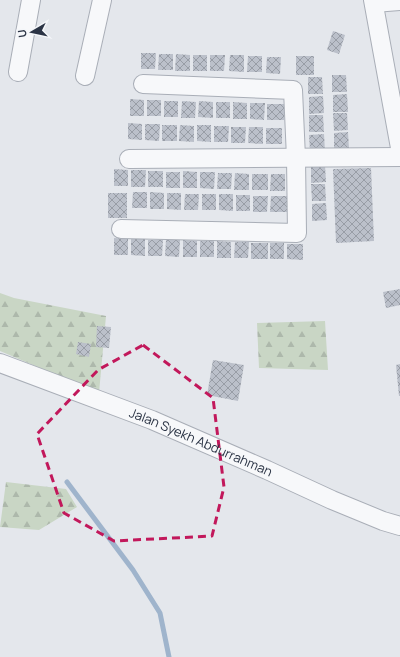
<svg xmlns="http://www.w3.org/2000/svg" width="400" height="657" font-family="Manrope,sans-serif">
	<style>
		.forest { fill: url(#forest-firs) }
		.lines { fill: none; stroke-linecap: round; stroke-linejoin: round }
		.stream { stroke: #9fb4cc; stroke-width: 5 }
		.building { fill: url(#building-cross-hatch) }
		.minor-casing { stroke: #a9aeb7; stroke-width: 20 }
		.minor { stroke: #f7f8fa; stroke-width: 18 }
		.marked { fill: none; stroke: #c2185b; stroke-width: 3; stroke-dasharray: 8 5; stroke-linejoin: round }
		.labels { text-anchor: middle; dominant-baseline: central; stroke-width: 3; stroke-linejoin: round; paint-order: stroke }
		.street-label { font-size: 13px; fill: #2b3445; stroke: #f4f6f9 }
	</style>
	<defs>
		<pattern id="forest-firs" width="22" height="20" patternUnits="userSpaceOnUse"><rect width="22" height="20" fill="#c9d6c5"/><path d="M5 1l3.5 6h-7zM16 11l3.5 6h-7z" fill="#adb8ab"/></pattern>
		<pattern id="building-cross-hatch" width="8" height="8" patternUnits="userSpaceOnUse"><rect width="8" height="8" fill="#bbc0ca"/><path d="M0 0l8 8M0 8l8-8" fill="none" stroke="#989da6"/></pattern>
	</defs>
	<rect width="100%" height="100%" fill="#e4e7ec"/>
	<!-- forest -->
	<path class="forest" d="M0,293L14,298L106,316L99,393L0,351Z
		M325,321L328,370L259,368L257,323Z
		M6,482L66,489L77,507L39,530L0,527Z"/>
	<g class="lines">
		<!-- stream -->
		<path class="stream" d="M67,482L133,570L160,613L169,657"/>
	</g>
	<!-- building -->
	<path class="building" d="M333,31L345,35L339,54L327,50Z
		M141,53H156L155,69H141Z
		M159,54H173V70H158Z
		M176,54L190,55V71H175Z
		M193,55H207V71H193Z
		M210,55H225L224,71H210Z
		M230,55H244V72L229,71Z
		M248,56H262V72H247Z
		M296,56H314V75H296Z
		M267,57H281L280,74L266,73Z
		M332,75H346L347,92H332Z
		M308,77H322L323,94H308Z
		M347,94L348,112H333V95Z
		M323,96L324,113L309,114V97Z
		M130,99L144,100V116H130Z
		M147,100H161V116H147Z
		M164,101H178V117H164Z
		M182,101L196,102L195,118H181Z
		M199,101L213,102V118L198,117Z
		M216,102H230V118H216Z
		M233,102L247,103V119H233Z
		M250,103H265L264,120L250,119Z
		M267,104H284V120H267Z
		M333,113H347L348,130L334,131Z
		M309,115H323L324,132H309Z
		M128,123L142,124V140L128,139Z
		M145,124H160L159,141L145,140Z
		M162,125H177V141H162Z
		M180,125L194,126V142L179,141Z
		M197,125H211V142L197,141Z
		M214,126H229L228,142H214Z
		M231,127H246L245,143H231Z
		M249,127H263V144L248,143Z
		M266,128H282V144H266Z
		M348,132L349,149L334,150V133Z
		M324,134L325,152H310L309,135Z
		M325,165L326,182L311,183V166Z
		M371,168L374,241L336,243L333,169Z
		M114,169L128,170V186H114Z
		M131,170H146L145,187H131Z
		M148,171H163V187H148Z
		M183,171L197,172V188H183Z
		M166,172H180V188H166Z
		M200,172H215L214,189L200,188Z
		M218,173H232L231,189H217Z
		M235,173L249,174V190H234Z
		M252,174H268V190H252Z
		M271,174H285V191H270Z
		M311,184H325L326,201H312Z
		M133,192H147V208H132Z
		M150,192L164,193V209H150Z
		M108,193H127V218H108Z
		M167,193H181V210L167,209Z
		M185,194H199L198,210H184Z
		M202,194H216V210H202Z
		M219,194H233V211L219,210Z
		M236,195H250V211H236Z
		M253,196H268L267,212H253Z
		M271,196H287V212H270Z
		M326,203L327,220L312,221V204Z
		M114,238L128,239V255H114Z
		M131,239H145V256L131,255Z
		M148,240H163L162,256H148Z
		M166,240H180L179,257L165,256Z
		M183,240L197,241V257H183Z
		M200,241H214V257H200Z
		M217,241L231,242V258H217Z
		M235,242H249L248,258H234Z
		M251,243H268V259H251Z
		M270,243H284V259H270Z
		M287,244H303V260L287,259Z
		M400,289V305L386,308L383,292Z
		M97,326L111,327L109,348L96,347Z
		M78,342L91,344L89,357L76,354Z
		M213,360L244,365L238,401L207,395Z
		M400,364V396H399L396,365Z"/>
	<g class="lines">
		<defs>
			<g id="minor">
				<path d="M373,0L400,148"/>
				<path d="M374,3L400,1"/>
				<path d="M18,72L31,0"/>
				<path d="M85,76L102,0"/>
				<path d="M129,159L400,157"/>
				<path d="M121,229L297,233L296,158L293,90L143,84"/>
				<path id="s1" d="M0,363L152,420L267,470L332,500L383,521L400,526"/>
			</g>
		</defs>
		<!-- minor casing -->
		<use href="#minor" class="minor-casing"/>
		<!-- minor -->
		<use href="#minor" class="minor"/>
	</g>
	<!-- marked area -->
	<path class="marked" d="M143,345L213,398L224,487L212,536L114,541L64,513L37,434L98,370Z"/>
	<g class="labels">
		<!-- street labels -->
		<g class="street-label">
			<text stroke="none"><textPath href="#s1" startOffset="216">Jalan Syekh Abdurrahman</textPath></text>
		</g>
	</g>
	<!-- north arrow -->
	<g transform="translate(32 32) rotate(261)" stroke="#f4f6f9" stroke-width="3" paint-order="stroke">
	<path d="M0-3L7 15L0 10L-7 15Z" fill="#2b3445"/>
	<text y="-6" font-size="11" font-weight="bold" text-anchor="middle" fill="#2b3445">U</text>
	</g>
</svg>
